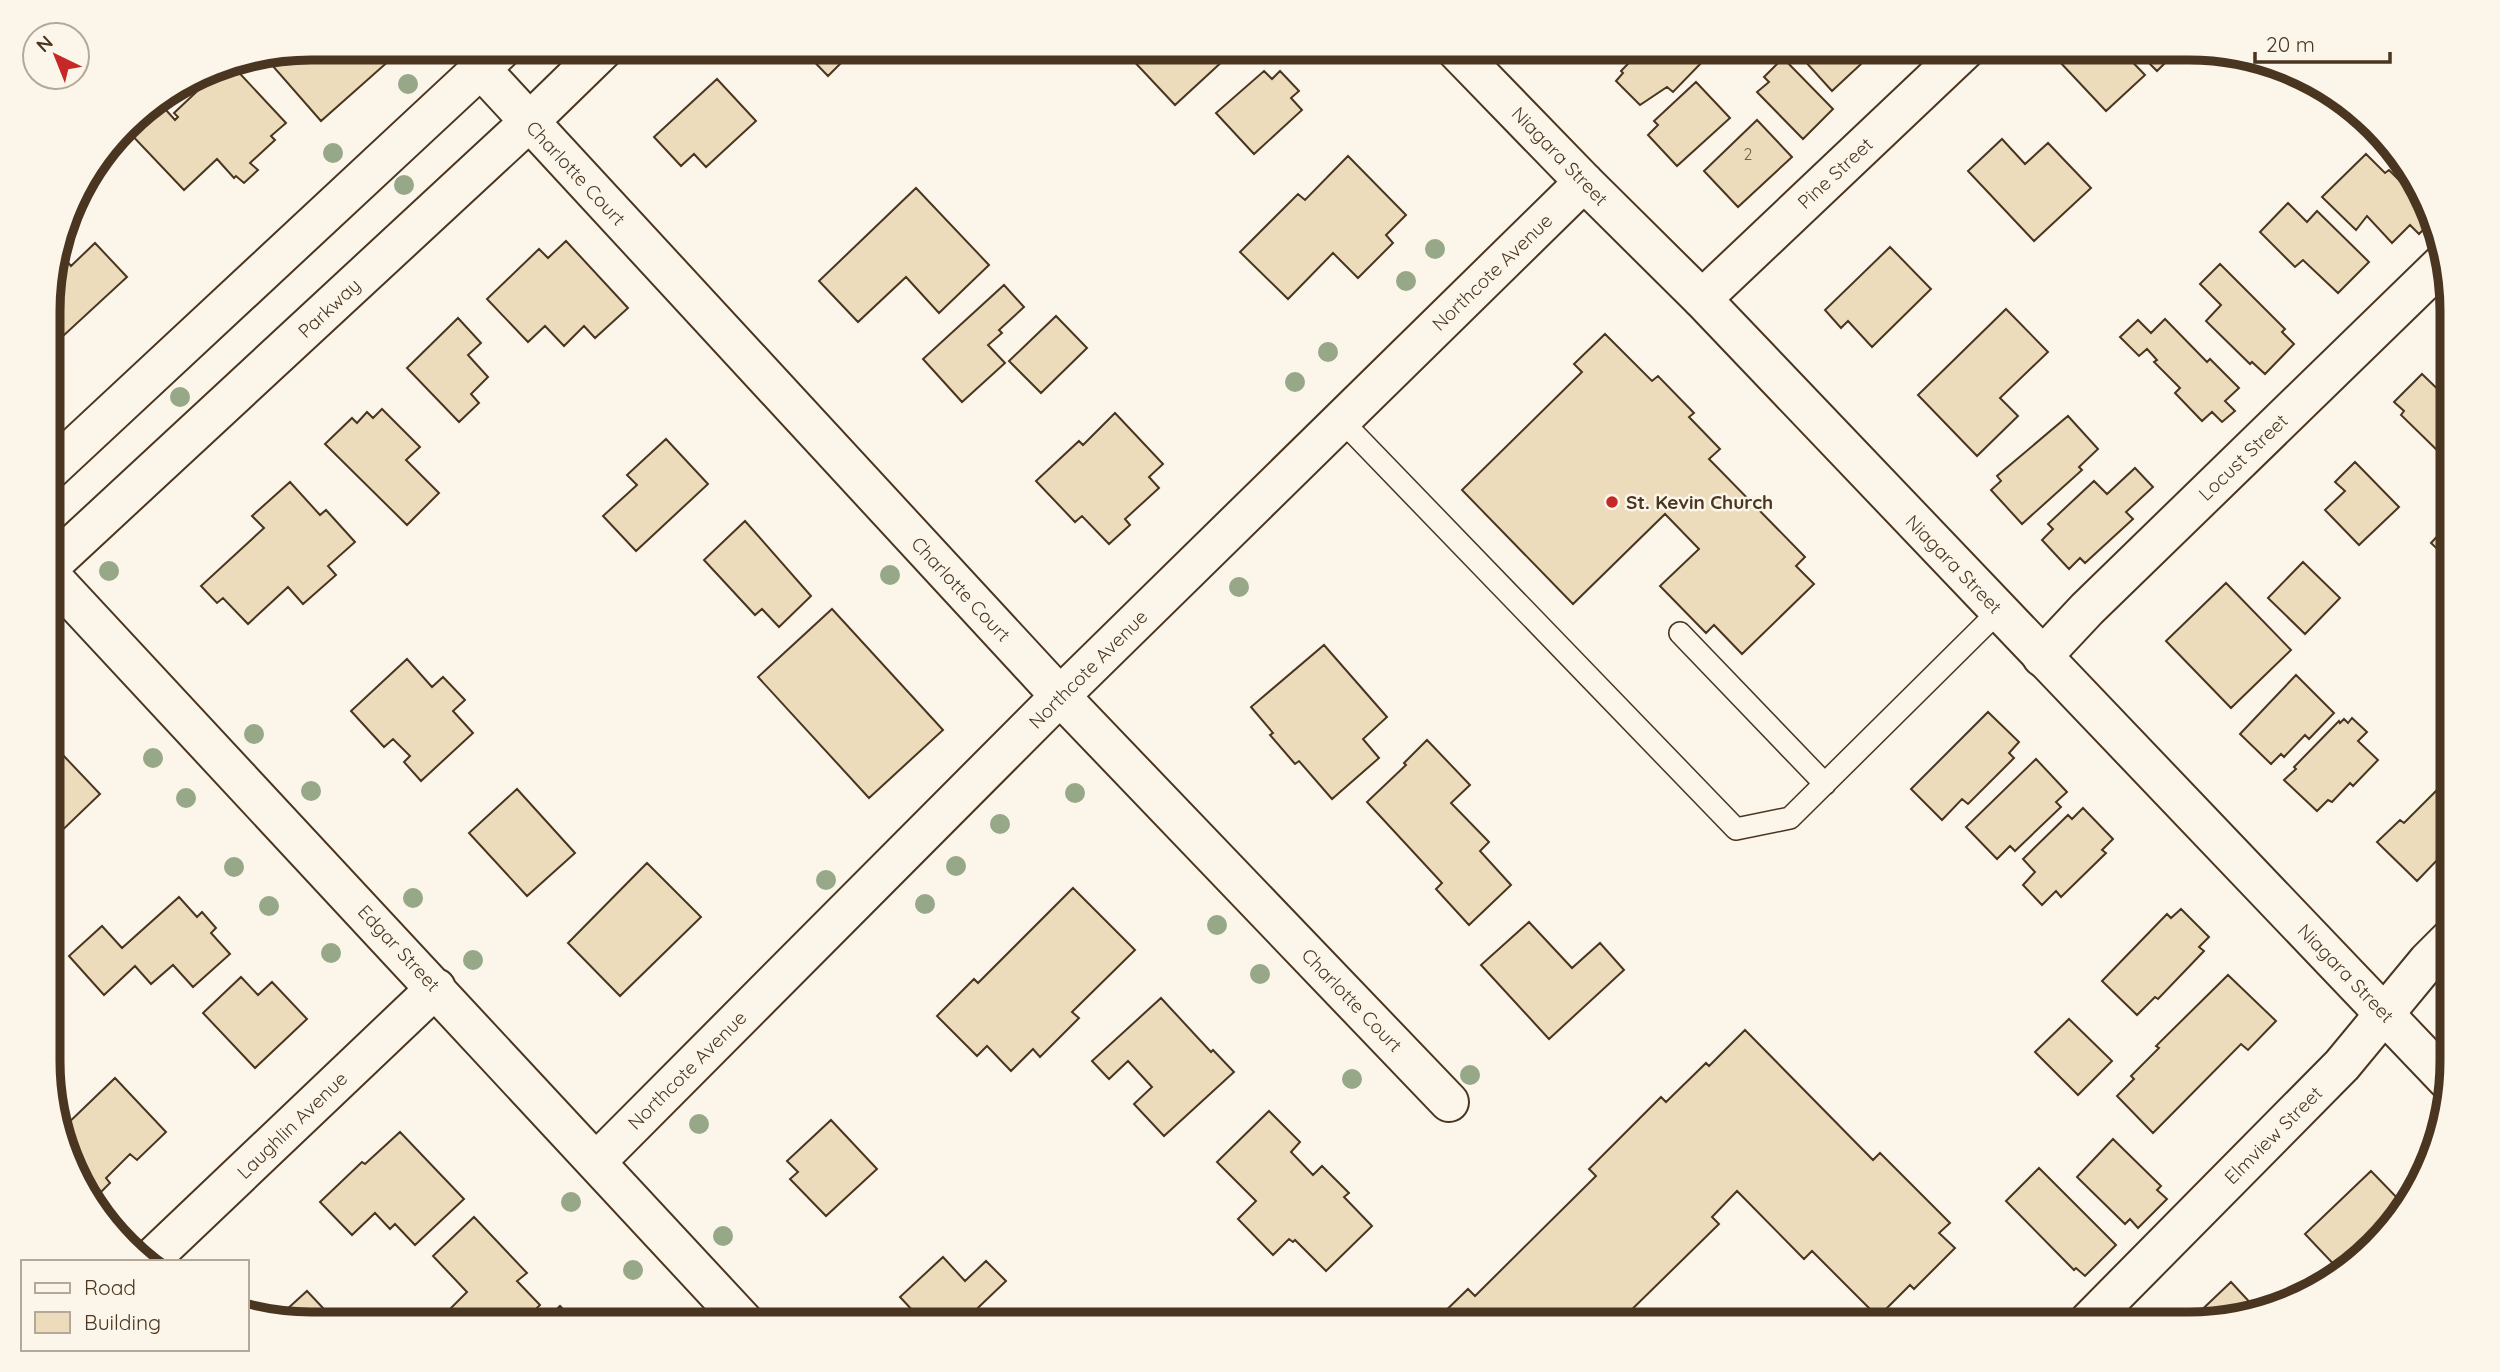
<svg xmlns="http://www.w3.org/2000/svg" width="2500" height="1372" font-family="Quicksand,sans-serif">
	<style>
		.building { fill: #ecdcbc; stroke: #4a3520; stroke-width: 2 }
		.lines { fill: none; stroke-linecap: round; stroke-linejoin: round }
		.service-casing { stroke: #4a3520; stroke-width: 24 }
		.minor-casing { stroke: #4a3520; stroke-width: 42 }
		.secondary-casing { stroke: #4a3520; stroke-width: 42 }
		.service { stroke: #fbf6e9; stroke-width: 21 }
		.minor { stroke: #fbf6e9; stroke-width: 38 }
		.secondary { stroke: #fbf6e9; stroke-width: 38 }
		.tree { fill: #96a887 }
		.poi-dot { fill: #c62828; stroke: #fbf6e9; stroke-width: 2.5 }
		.labels { text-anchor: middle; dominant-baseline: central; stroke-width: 5; stroke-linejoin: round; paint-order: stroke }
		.number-label { font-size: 16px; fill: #725f47 }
		.street-label { font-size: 19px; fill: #4a3520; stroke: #fbf6e9 }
		.poi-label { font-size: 19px; font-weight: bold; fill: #4a3520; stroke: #fbf6e9; text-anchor: start }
		.rim { fill: none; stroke: #4a3520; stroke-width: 9 }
	</style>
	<rect width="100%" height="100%" fill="#fbf6e9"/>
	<!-- building -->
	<path class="building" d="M310,47H380L391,59L321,121L264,56Z
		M800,47H857L828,76Z
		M1136,47H1238L1175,105L1128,55Z
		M1644,47H1676L1680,51L1683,47H1697L1707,57L1673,92L1667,87L1640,105L1616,81L1623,73L1621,71Z
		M1785,47H1872L1875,51L1832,91L1804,60L1800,63Z
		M2071,47H2090L2093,50L2095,47H2118L2145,75L2106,111L2058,60Z
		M2133,47H2181L2157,71Z
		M1783,58L1833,109L1803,139L1757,92L1769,82L1764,77Z
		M230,63L286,123L271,136L275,140L250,163L258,170L244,183L236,176L234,178L217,159L184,190L125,128L136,113L157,100L175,120L178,117L174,113L226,64Z
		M1264,71L1272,79L1280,71L1299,91L1291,98L1302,110L1254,154L1216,113Z
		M717,79L756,121L706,167L694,154L681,166L654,137Z
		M1696,82L1730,118L1677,166L1648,135L1658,125L1654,121Z
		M1757,120L1792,157L1738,207L1704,171Z
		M2002,139L2025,164L2048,143L2091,188L2034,241L1968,171Z
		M2389,146L2409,164L2412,172L2388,147Z
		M2366,154L2385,173L2389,170L2432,213L2424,220L2429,224L2419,234L2410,225L2392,243L2367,216L2356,230L2322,197Z
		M1348,156L1406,215L1386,235L1393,243L1358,278L1333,253L1288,299L1240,252L1298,194L1305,200Z
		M916,188L989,265L939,313L906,277L858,322L819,281Z
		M2288,203L2307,222L2317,211L2369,262L2338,293L2303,260L2295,267L2260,232Z
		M566,241L628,308L595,338L584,326L564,346L545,326L528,342L487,299L539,249L548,258Z
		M95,243L127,277L49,349L51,272L65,259L71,266Z
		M1890,247L1931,289L1872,347L1848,321L1841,328L1825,310Z
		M2220,264L2285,329L2282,332L2294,344L2265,374L2252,362L2250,364L2206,321L2221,305L2200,284Z
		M1004,285L1024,307L999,330L1002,333L988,345L1005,363L962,402L923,359Z
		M2006,309L2048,352L2000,398L2018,416L1977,456L1918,395Z
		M1056,316L1087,348L1041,393L1009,361Z
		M458,318L481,343L468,355L488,377L471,394L479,403L459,422L407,368Z
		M2165,319L2207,362L2210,359L2239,388L2225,401L2235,411L2222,422L2212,412L2202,421L2175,393L2180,388L2154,362L2157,360L2147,349L2139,356L2120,337L2138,320L2151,333Z
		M1605,334L1652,381L1658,376L1694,413L1689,417L1720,449L1709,459L1805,557L1796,566L1814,584L1742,654L1714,625L1706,633L1660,586L1699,549L1665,514L1573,604L1462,490L1582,372L1574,364Z
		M2452,349V384L2444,376L2448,372L2438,363Z
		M2422,374L2452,403V451L2448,447L2441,454L2401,415L2404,411L2394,402Z
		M382,409L420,447L406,460L439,493L407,525L325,444L352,418L357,423L367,412L373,418Z
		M1115,413L1163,464L1149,477L1159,488L1125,519L1130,525L1109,544L1082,516L1075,522L1036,481L1079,441L1083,445Z
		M2068,416L2098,449L2079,467L2082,470L2022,524L1991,490L2001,481L1997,476Z
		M666,439L708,484L636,551L603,516L637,485L627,475Z
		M2355,462L2399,507L2359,545L2325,510L2345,491L2335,482Z
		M2135,468L2153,487L2126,512L2133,519L2085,563L2080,558L2069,569L2042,540L2053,529L2048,524L2094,481L2107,494Z
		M290,482L320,515L326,510L355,542L328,566L336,575L303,604L288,587L248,624L223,598L217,603L201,586L264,528L252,516Z
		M2452,520V563L2431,543Z
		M745,521L811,596L779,627L762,609L755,615L704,560Z
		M2303,562L2340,598L2305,634L2268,598Z
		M2226,583L2291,650L2231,708L2166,641Z
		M832,609L943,730L869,798L758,677Z
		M1324,645L1387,717L1363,739L1379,758L1332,799L1299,761L1295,764L1270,735L1273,733L1251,707Z
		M407,659L432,687L443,677L465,700L453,711L473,733L421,781L404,762L410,756L393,739L384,747L351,711Z
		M2296,675L2334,713L2309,739L2305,735L2284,757L2281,754L2271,764L2240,734Z
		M1988,712L2019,742L2009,753L2014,758L1968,804L1962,799L1942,820L1911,789Z
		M2352,718L2367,732L2358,741L2378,760L2353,786L2350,783L2332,802L2328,800L2317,811L2284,780L2296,769L2294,767L2339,721L2340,723L2344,719L2348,723Z
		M1427,740L1470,785L1451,803L1489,842L1480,851L1511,885L1469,925L1436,889L1442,883L1367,802L1406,765L1404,763Z
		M2452,742V765L2441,753Z
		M61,753L100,794L49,843V764Z
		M2036,759L2067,792L2056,802L2061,807L2015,851L2010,846L1997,859L1966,827Z
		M517,789L575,853L527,896L469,833Z
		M2436,791L2452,807V861L2448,865L2439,858L2417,881L2377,842L2400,820L2404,823Z
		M2083,808L2113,839L2102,850L2106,853L2061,897L2056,891L2042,905L2023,885L2035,872L2023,859L2068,815L2072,819Z
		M647,863L701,917L620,996L568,943Z
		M1073,888L1135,950L1072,1012L1079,1018L1040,1057L1033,1049L1011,1071L987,1046L977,1056L937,1016L974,979L978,983Z
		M179,897L197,917L202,912L216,928L211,933L230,954L193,987L173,965L151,984L135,966L104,995L69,956L102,926L122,948Z
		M2181,909L2209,937L2199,947L2204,951L2158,999L2155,997L2137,1015L2102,981L2167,914L2171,918Z
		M1529,922L1572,968L1600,943L1624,970L1549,1039L1481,965Z
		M2228,975L2276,1021L2248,1050L2241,1044L2153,1133L2117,1096L2134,1079L2131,1076L2159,1048L2156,1046Z
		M241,977L258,995L272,982L307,1019L255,1068L203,1013Z
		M1161,998L1211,1052L1213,1050L1234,1072L1164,1136L1134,1104L1152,1087L1128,1061L1109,1079L1092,1061Z
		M2069,1019L2112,1061L2078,1095L2035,1052Z
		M1745,1030L1873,1160L1880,1153L1950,1223L1939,1233L1955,1248L1914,1289L1910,1285L1878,1317L1812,1251L1804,1259L1737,1191L1712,1217L1719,1224L1617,1324H1432L1468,1289L1475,1296L1596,1176L1589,1169L1661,1097L1666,1102L1706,1063L1709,1066Z
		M115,1078L166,1132L137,1160L130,1154L106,1178L110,1183L90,1203L62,1129Z
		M1269,1111L1300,1142L1291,1152L1313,1175L1322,1166L1349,1193L1344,1197L1372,1226L1326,1271L1295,1240L1293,1242L1289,1239L1273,1255L1238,1219L1256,1201L1217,1162Z
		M831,1120L877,1169L826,1216L790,1179L798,1172L787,1161Z
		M400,1132L464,1199L415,1245L395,1224L390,1229L375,1213L352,1235L320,1202L362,1162L365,1164Z
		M2113,1139L2161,1186L2157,1190L2167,1199L2138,1228L2130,1219L2125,1224L2077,1177Z
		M2039,1168L2116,1245L2085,1276L2076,1268L2074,1270L2006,1201Z
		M2371,1171L2407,1208L2388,1232L2342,1273L2305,1234Z
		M474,1217L527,1273L517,1281L540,1305L520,1325H498L490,1316L481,1325H459L447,1312L467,1292L433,1256Z
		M943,1257L965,1281L986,1261L1006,1281L960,1325H926L900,1297Z
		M2231,1282L2256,1309L2207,1324H2193L2190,1321Z
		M307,1291L339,1325H310L275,1320Z
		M560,1306L578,1325H540Z"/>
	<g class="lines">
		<defs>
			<path id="service" d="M1341,420L1736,829L1790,818L1999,611
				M1680,633L1825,784"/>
			<path id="minor" d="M481,69L1060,696L1449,1102
				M1702,299L1968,47
				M49,471L504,47
				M49,567L529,122L606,47
				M49,574L747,1325
				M2042,657L2087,609L2446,260
				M597,1161L1060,696L1584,182
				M149,1261L436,988
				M2086,1324L2342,1065L2428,961L2452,937"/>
			<path id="secondary" d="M1453,47L1584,182L1702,299L2451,1084"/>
		</defs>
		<!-- service casing -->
		<use href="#service" class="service-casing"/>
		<!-- minor casing -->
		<use href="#minor" class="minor-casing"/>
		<!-- secondary casing -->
		<use href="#secondary" class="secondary-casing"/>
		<!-- service -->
		<use href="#service" class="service"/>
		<!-- minor -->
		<use href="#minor" class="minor"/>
		<!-- secondary -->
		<use href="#secondary" class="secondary"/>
	</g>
	<!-- trees -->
	<g class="tree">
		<circle cx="408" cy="84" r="10"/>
		<circle cx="333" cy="153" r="10"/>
		<circle cx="404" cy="185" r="10"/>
		<circle cx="1435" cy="249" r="10"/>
		<circle cx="1406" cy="281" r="10"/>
		<circle cx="1328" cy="352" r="10"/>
		<circle cx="1295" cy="382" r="10"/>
		<circle cx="180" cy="397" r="10"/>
		<circle cx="109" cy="571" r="10"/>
		<circle cx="890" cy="575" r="10"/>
		<circle cx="1239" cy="587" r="10"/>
		<circle cx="254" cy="734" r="10"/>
		<circle cx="153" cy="758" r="10"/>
		<circle cx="311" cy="791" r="10"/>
		<circle cx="1075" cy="793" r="10"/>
		<circle cx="186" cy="798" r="10"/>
		<circle cx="1000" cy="824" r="10"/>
		<circle cx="956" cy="866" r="10"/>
		<circle cx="234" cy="867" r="10"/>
		<circle cx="826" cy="880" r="10"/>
		<circle cx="413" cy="898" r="10"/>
		<circle cx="925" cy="904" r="10"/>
		<circle cx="269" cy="906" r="10"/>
		<circle cx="1217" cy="925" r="10"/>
		<circle cx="331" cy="953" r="10"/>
		<circle cx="473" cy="960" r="10"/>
		<circle cx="1260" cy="974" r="10"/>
		<circle cx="1470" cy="1075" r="10"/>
		<circle cx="1352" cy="1079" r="10"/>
		<circle cx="699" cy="1124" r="10"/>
		<circle cx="571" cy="1202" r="10"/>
		<circle cx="723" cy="1236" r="10"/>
		<circle cx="633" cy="1270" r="10"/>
	</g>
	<!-- markers -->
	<circle class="poi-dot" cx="1612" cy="502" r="7"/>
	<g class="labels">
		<!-- number labels -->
		<g class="number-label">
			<text x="1748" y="154">2</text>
		</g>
		<!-- street labels -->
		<g class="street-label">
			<text transform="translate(1560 156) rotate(46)">Niagara Street</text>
			<text transform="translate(576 173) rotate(47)">Charlotte Court</text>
			<text transform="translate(1835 173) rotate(-43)">Pine Street</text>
			<text transform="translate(1492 272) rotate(-44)">Northcote Avenue</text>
			<text transform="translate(329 308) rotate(-43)">Parkway</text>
			<text transform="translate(2243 457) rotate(-44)">Locust Street</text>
			<text transform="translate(1954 564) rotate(46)">Niagara Street</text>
			<text transform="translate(961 589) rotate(47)">Charlotte Court</text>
			<text transform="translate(1088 669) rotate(-45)">Northcote Avenue</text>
			<text transform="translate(399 948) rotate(47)">Edgar Street</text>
			<text transform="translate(2346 973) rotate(46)">Niagara Street</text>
			<text transform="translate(1352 1000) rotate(46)">Charlotte Court</text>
			<text transform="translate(687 1070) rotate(-45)">Northcote Avenue</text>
			<text transform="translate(292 1125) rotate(-44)">Laughlin Avenue</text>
			<text transform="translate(2273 1135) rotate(-45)">Elmview Street</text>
		</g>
		<!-- poi labels -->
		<g class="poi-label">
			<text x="1626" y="502">St. Kevin Church</text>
		</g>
	</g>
	<!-- crop -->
	<path d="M0 0H2500V1372H0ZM311 60H2189A251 251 0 0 1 2440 311V1061A251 251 0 0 1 2189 1312H311A251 251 0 0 1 60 1061V311A251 251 0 0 1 311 60Z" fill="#fbf6e9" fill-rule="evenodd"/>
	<path class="rim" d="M311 60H2189A251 251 0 0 1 2440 311V1061A251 251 0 0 1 2189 1312H311A251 251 0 0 1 60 1061V311A251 251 0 0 1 311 60Z"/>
	<!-- legend -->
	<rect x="21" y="1260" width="228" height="91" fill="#fbf6e9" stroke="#b4a999" stroke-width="2"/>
	<rect x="35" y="1283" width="35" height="10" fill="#fbf6e9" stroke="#b4a999" stroke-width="2"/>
	<text x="84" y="1295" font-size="21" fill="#4a3520">Road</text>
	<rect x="35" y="1312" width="35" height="21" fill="#ecdcbc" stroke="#b4a999" stroke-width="2"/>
	<text x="84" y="1330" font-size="21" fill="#4a3520">Building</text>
	<!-- north arrow -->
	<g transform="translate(56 56) rotate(317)"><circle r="33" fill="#fbf6e9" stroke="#b4a999" stroke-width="2"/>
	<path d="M0-5L12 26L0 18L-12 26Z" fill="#c62828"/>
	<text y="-10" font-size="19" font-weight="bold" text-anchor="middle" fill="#4a3520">N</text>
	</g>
	<!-- scale -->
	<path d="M2255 52v10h135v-10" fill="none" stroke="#4a3520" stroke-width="3.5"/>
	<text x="2266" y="52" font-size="21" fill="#4a3520" stroke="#fbf6e9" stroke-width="5" paint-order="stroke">20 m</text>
</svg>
